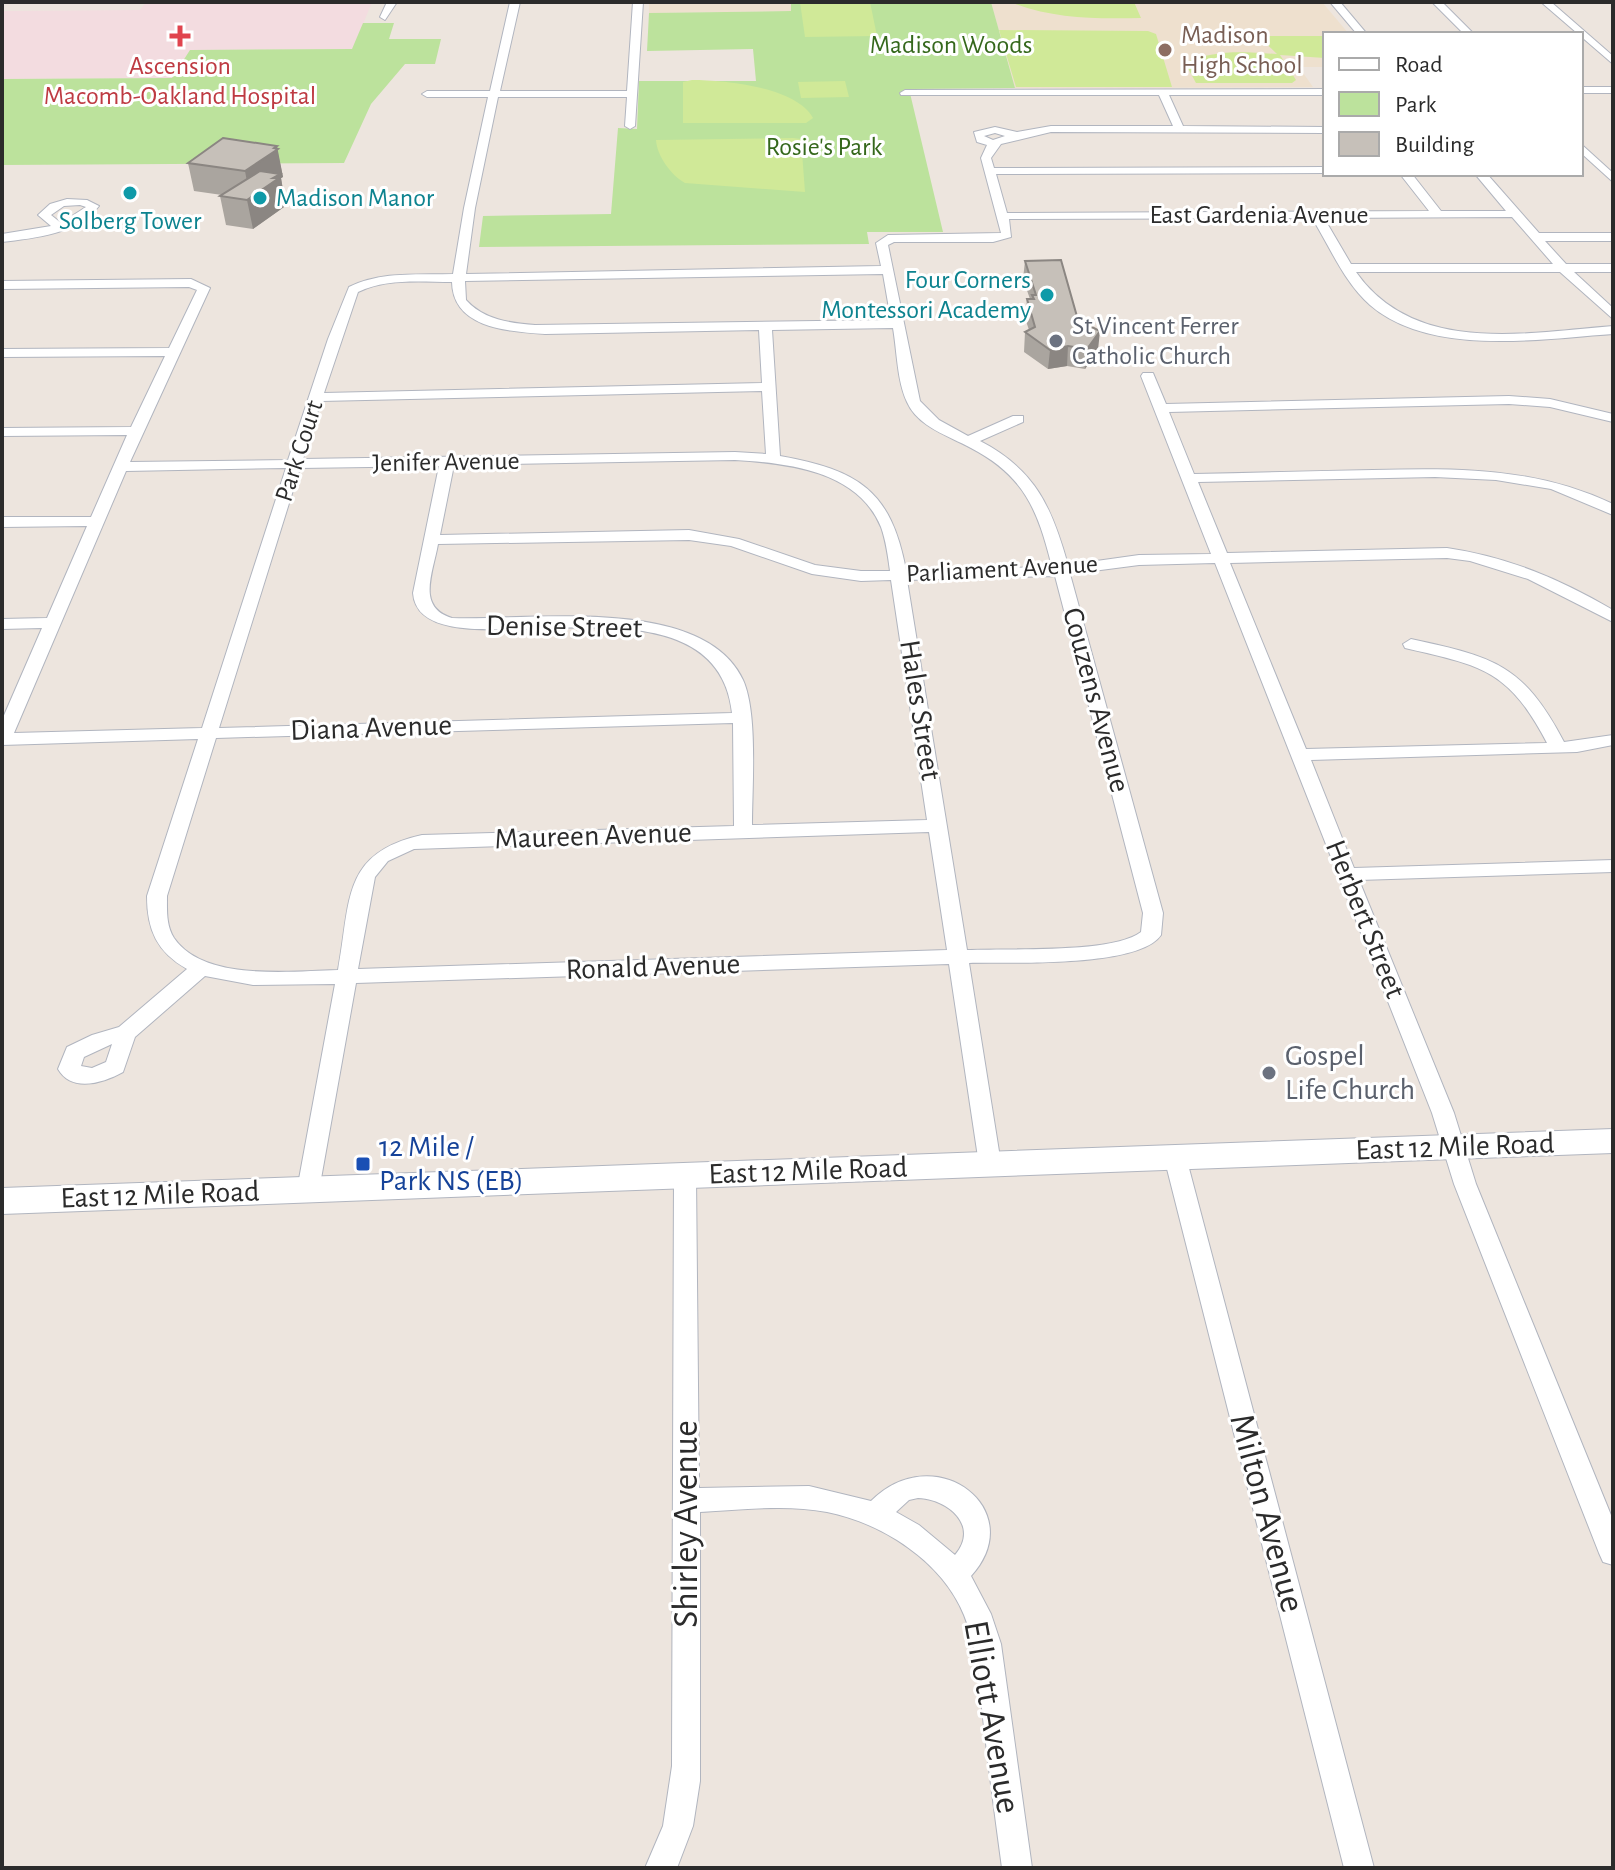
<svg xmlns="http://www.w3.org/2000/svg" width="1615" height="1870" font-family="'Alegreya Sans',sans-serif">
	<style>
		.education { fill: #eee0ce }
		.medical { fill: #f3dce0 }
		.green { fill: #bce29c }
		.pitch { fill: #d0e998 }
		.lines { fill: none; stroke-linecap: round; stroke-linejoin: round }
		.minor-casing { stroke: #b1b5bf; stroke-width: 2 }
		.secondary-casing { stroke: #b1b5bf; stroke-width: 2 }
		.minor { fill: #fff; fill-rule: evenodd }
		.secondary { fill: #fff; fill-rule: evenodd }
		.wall { fill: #aaa59f }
		.shaded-wall { fill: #8b8682 }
		.building { fill: #c6c0b9; stroke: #8b8682; stroke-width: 2 }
		.health-dot { fill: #e0444e; stroke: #fff; stroke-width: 3 }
		.education-dot { fill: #8d6e63; stroke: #fff; stroke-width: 3 }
		.culture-dot { fill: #0f9aa8; stroke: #fff; stroke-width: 3 }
		.worship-dot { fill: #6b7280; stroke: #fff; stroke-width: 3 }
		.transit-dot { fill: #1a4fb4; stroke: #fff; stroke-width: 3 }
		.labels { text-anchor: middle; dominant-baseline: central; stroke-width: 6; stroke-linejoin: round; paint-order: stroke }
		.far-education-label { font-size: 26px; fill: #785e54; stroke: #fff; text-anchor: start }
		.far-park-label { font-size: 26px; fill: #35681c; stroke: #fff }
		.far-health-label { font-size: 26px; fill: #be3a42; stroke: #fff }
		.far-culture-label { font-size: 26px; fill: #0d838f; stroke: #fff; text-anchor: start }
		.far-street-label { font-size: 26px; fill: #2b2b2b; stroke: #fff }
		.far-worship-label { font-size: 26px; fill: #5b616d; stroke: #fff; text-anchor: start }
		.street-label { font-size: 30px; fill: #2b2b2b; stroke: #fff }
		.worship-label { font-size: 30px; fill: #5b616d; stroke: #fff; text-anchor: start }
		.transit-label { font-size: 30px; fill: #164399; stroke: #fff; text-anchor: start }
		.near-street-label { font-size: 36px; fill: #2b2b2b; stroke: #fff }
	</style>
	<rect width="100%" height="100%" fill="#ede5de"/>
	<!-- education -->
	<path class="education" d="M649,2H791L792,11L649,13Z
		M991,2H1322L1349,34H1325V67H1299L1313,87L1015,88Z"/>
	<!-- medical -->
	<path class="medical" d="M146,2H372L353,49L191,50L172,78L2,79V11L140,10Z"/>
	<!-- green -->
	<path class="green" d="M791,2H991L1015,88L909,89L943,232H867L869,244L479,247L483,216L611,214L618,128L637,129L639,81H756L753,49L647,51L649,13L791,11Z
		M363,23H394L389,39H441L435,64H405L371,104L344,163L2,165V79L172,78L190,50L352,49Z"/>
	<!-- pitch -->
	<path class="pitch" d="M800,2H870L877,36L805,37Z
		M1010,2H1134L1141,18C1095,19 1053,19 1010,2Z
		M999,30L1148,31L1156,34L1172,87H1016Z
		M1258,36H1325V58L1280,55L1296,80L1292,83H1196L1185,63C1216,49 1244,52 1277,54Z
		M692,80C724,80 797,87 813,118L806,123H683V82Z
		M845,81L849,97L801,98L798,82Z
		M793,138L801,139L805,192L685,183C671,175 657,156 656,140Z"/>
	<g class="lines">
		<defs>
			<path id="minor" d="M387,2H397L385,20L380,17Z
				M510,2H520L500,91H627L633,2H643L635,126L630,129L625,126L627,97H498L475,208L466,274L881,266L876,243L888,235L1001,233L981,158L987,145L977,142L974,132L995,127L1017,132L1051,126H1173L1159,95H901L900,93L905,90L1325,89V95H1169L1183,126L1325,127V133L1051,132L1001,144L991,158L994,168L1325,167V173L996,174L1007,213L1429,211L1400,174H1412L1441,211H1506L1475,174H1487L1539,233H1613V241H1545L1566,264H1613V272H1574L1613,308V319L1560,272H1356C1414,355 1525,333 1613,326V334C1540,339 1430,357 1370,305C1344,282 1330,247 1312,218L1009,219L1011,237L993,242H894L888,245L920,401L939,420L968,436L1013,416H1023V422L980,441C1036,470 1052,508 1068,565L1139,555L1211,554L1141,376L1143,373H1153L1166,404L1509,396L1550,399L1613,414V422L1550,407L1509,404L1169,412L1194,474C1254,473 1313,471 1373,470C1456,468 1536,467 1613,504V515L1551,489L1496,480L1435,477L1198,482L1227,553L1447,548C1508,557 1560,579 1613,610V622L1528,579L1470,561L1447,558L1230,563L1306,749L1547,743C1508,669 1482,666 1405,648L1403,644L1411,639C1494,657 1523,664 1564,742L1613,735V745L1577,752L1311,760L1354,868L1613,860V872L1359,880L1454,1113L1476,1184L1613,1520V1565L1603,1562L1599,1553L1454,1184L1432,1113L1215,563L1139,565L1070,574L1163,913L1161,935C1139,968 1010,962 969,963L1001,1164L998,1170L990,1173L982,1170L979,1164L949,964L356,983L319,1190L316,1196L308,1199L300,1196L297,1190L335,984L253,985L205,976L135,1037L123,1072C103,1083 72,1093 58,1069L67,1047L92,1035L119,1027L187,969C157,952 147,930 147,896L198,739L2,745V720L42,628L2,629V619L47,618L87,526L2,527V517H91L127,435L2,436V428L131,427L165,356L2,357V349L169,348L197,290L189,287L2,289V281L191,279L210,288L130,462L288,460L328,339L349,287C381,271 418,275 453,274L464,208L488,97H427L422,94L427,91H490ZM995,133L1005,136L993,140L984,136ZM1512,217L1553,264H1351L1324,218ZM883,274L891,320L535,325C510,323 484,320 466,300L465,281ZM452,282C453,329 509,331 545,334L759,330L762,383L324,393L358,292C387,278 421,282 452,282ZM893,328C897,351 897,381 907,402C918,427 949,436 971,448C1025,476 1038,511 1052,567L906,570C891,490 858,470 780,456L772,330ZM762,391L766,454L735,452L303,459L321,401ZM735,460C788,463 858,471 881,527C886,541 888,556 890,571H861L815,565L739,539L689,530L440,535L454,465ZM439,466L413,593C420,685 715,553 732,713L219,728L300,468ZM286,468L202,728L14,733L126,471ZM689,540L731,546L812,574L861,581L891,580L927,820L752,825C752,787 758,713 743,680C703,594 529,621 452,618C416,607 433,573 438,544ZM1055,576L1143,913L1141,932C1112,954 1007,948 967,950L907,580ZM733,723L734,826L422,835C341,853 351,901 338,970C292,971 204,982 174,938C166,925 167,911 167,896L216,738ZM929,832L947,950L358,969L375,877L388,861L414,849ZM112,1044L106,1062L92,1068L81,1066L84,1057Z
				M1330,2H1340L1367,34H1357Z
				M1432,2H1442L1474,34H1464Z
				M1541,2H1551L1613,56V64Z
				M1581,87H1613V93H1581Z
				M1581,144L1613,173V182L1581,153Z
				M67,199L87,200L99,206C78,234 35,238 2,242V234L51,226L38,215L50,204ZM80,205L86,207L61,223L51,215L64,206Z
				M1175,1148L1183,1151L1186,1157L1374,1868H1344L1164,1157L1167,1151Z
				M685,1167L693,1170L696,1176L699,1488L809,1486L871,1501C935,1437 1031,1510 971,1576L991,1614L1001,1644L1032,1868H1002C996,1824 990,1779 985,1735C980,1695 979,1652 964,1615C942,1561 882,1523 827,1512C785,1504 742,1510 700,1512V1781L693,1826L677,1868H645L663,1826L672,1766L674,1176L677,1170ZM918,1498C948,1499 980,1526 955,1555L919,1525L896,1512L909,1500Z"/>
			<path id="secondary" d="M1613,1129V1153L2,1214V1188Z"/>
		</defs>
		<!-- minor casing -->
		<use href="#minor" class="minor-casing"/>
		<!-- secondary casing -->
		<use href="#secondary" class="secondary-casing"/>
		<!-- minor -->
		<use href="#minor" class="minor"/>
		<!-- secondary -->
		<use href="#secondary" class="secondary"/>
	</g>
	<!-- wall -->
	<path class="wall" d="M277,149L283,177L281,178L285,202L283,203L284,207L253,229L226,225L220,196L222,195L194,191L188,163Z
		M1025,261L1078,320L1098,350L1085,369L1067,366L1048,369L1024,352L1025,332L1029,330L1025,318L1027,299H1030L1023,279Z"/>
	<!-- shaded-wall -->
	<path class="shaded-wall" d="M277,146L283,177L281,178L285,202L283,203L284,207L253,229L247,200L250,198L245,171Z
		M1100,331L1098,350L1085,369L1087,349Z
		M1068,346L1067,366L1048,369L1050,350Z"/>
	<!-- building -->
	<path class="building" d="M223,138L277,146L274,148L278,149L245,171L188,163Z
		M260,171L280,174L273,178H279L247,200L220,196Z
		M1061,260L1078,320L1100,331L1087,349L1068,346L1050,350L1025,332L1035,327L1027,299H1034L1032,295H1036L1025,261Z"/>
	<!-- markers -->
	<path class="health-dot" d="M176 24h8v8h8v8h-8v8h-8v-8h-8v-8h8z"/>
	<circle class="education-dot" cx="1165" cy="50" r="8"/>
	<g class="culture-dot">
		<circle cx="130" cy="193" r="8"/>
		<circle cx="260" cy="198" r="8"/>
		<circle cx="1047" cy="295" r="8"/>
	</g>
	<g class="worship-dot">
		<circle cx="1056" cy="341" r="8"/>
		<circle cx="1269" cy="1073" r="8"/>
	</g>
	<rect class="transit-dot" x="355" y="1156" width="16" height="16" rx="4"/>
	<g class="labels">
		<!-- far-education labels -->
		<g class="far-education-label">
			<text x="1181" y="35">Madison<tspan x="1181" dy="30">High School</tspan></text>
		</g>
		<!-- far-park labels -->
		<g class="far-park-label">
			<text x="951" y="45">Madison Woods</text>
			<text x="824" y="147">Rosie's Park</text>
		</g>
		<!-- far-health labels -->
		<g class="far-health-label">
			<text x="180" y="66">Ascension<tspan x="180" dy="30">Macomb-Oakland Hospital</tspan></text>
		</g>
		<!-- far-culture labels -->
		<g class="far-culture-label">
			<text x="276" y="198">Madison Manor</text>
			<text x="130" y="221" text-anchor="middle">Solberg Tower</text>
			<text x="1031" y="280" text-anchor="end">Four Corners<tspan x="1031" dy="30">Montessori Academy</tspan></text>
		</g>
		<!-- far-street labels -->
		<g class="far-street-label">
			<text x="1259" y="215">East Gardenia Avenue</text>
			<text transform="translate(299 451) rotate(-72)">Park Court</text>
			<text transform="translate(446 462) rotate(-1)">Jenifer Avenue</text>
			<text transform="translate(1002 569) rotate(-3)">Parliament Avenue</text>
		</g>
		<!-- far-worship labels -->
		<g class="far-worship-label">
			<text x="1072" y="326">St Vincent Ferrer<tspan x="1072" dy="30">Catholic Church</tspan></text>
		</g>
		<!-- street labels -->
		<g class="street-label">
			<text transform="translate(564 627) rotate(1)">Denise Street</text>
			<text transform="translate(1096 700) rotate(75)">Couzens Avenue</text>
			<text transform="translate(920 710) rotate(81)">Hales Street</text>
			<text transform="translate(371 728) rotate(-2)">Diana Avenue</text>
			<text transform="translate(593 836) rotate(-2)">Maureen Avenue</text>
			<text transform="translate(1365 919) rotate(68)">Herbert Street</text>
			<text transform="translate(653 967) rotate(-2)">Ronald Avenue</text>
			<text transform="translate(1455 1147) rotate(-2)">East 12 Mile Road</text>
			<text transform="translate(808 1171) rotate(-2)">East 12 Mile Road</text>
			<text transform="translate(160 1195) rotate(-2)">East 12 Mile Road</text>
		</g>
		<!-- worship labels -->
		<g class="worship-label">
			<text x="1285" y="1056">Gospel<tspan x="1285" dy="34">Life Church</tspan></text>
		</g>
		<!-- transit labels -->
		<g class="transit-label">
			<text x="379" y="1147">12 Mile /<tspan x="379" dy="34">Park NS (EB)</tspan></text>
		</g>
		<!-- near-street labels -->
		<g class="near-street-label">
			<text transform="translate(1267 1513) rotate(75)">Milton Avenue</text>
			<text transform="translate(686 1524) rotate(-90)">Shirley Avenue</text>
			<text transform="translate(992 1717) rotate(80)">Elliott Avenue</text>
		</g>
	</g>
	<!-- border -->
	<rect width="1615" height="1870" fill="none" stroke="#2b2b2b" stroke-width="8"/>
	<!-- legend -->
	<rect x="1323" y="32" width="260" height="144" fill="#ffffff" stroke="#aaaaaa" stroke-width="2"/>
	<rect x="1339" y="58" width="40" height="12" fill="#ffffff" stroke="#aaaaaa" stroke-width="2"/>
	<text x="1395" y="72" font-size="24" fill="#2b2b2b">Road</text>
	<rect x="1339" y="92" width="40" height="24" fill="#bce29c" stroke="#aaaaaa" stroke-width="2"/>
	<text x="1395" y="112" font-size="24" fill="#2b2b2b">Park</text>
	<rect x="1339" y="132" width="40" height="24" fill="#c6c0b9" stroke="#aaaaaa" stroke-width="2"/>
	<text x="1395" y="152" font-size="24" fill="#2b2b2b">Building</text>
</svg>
